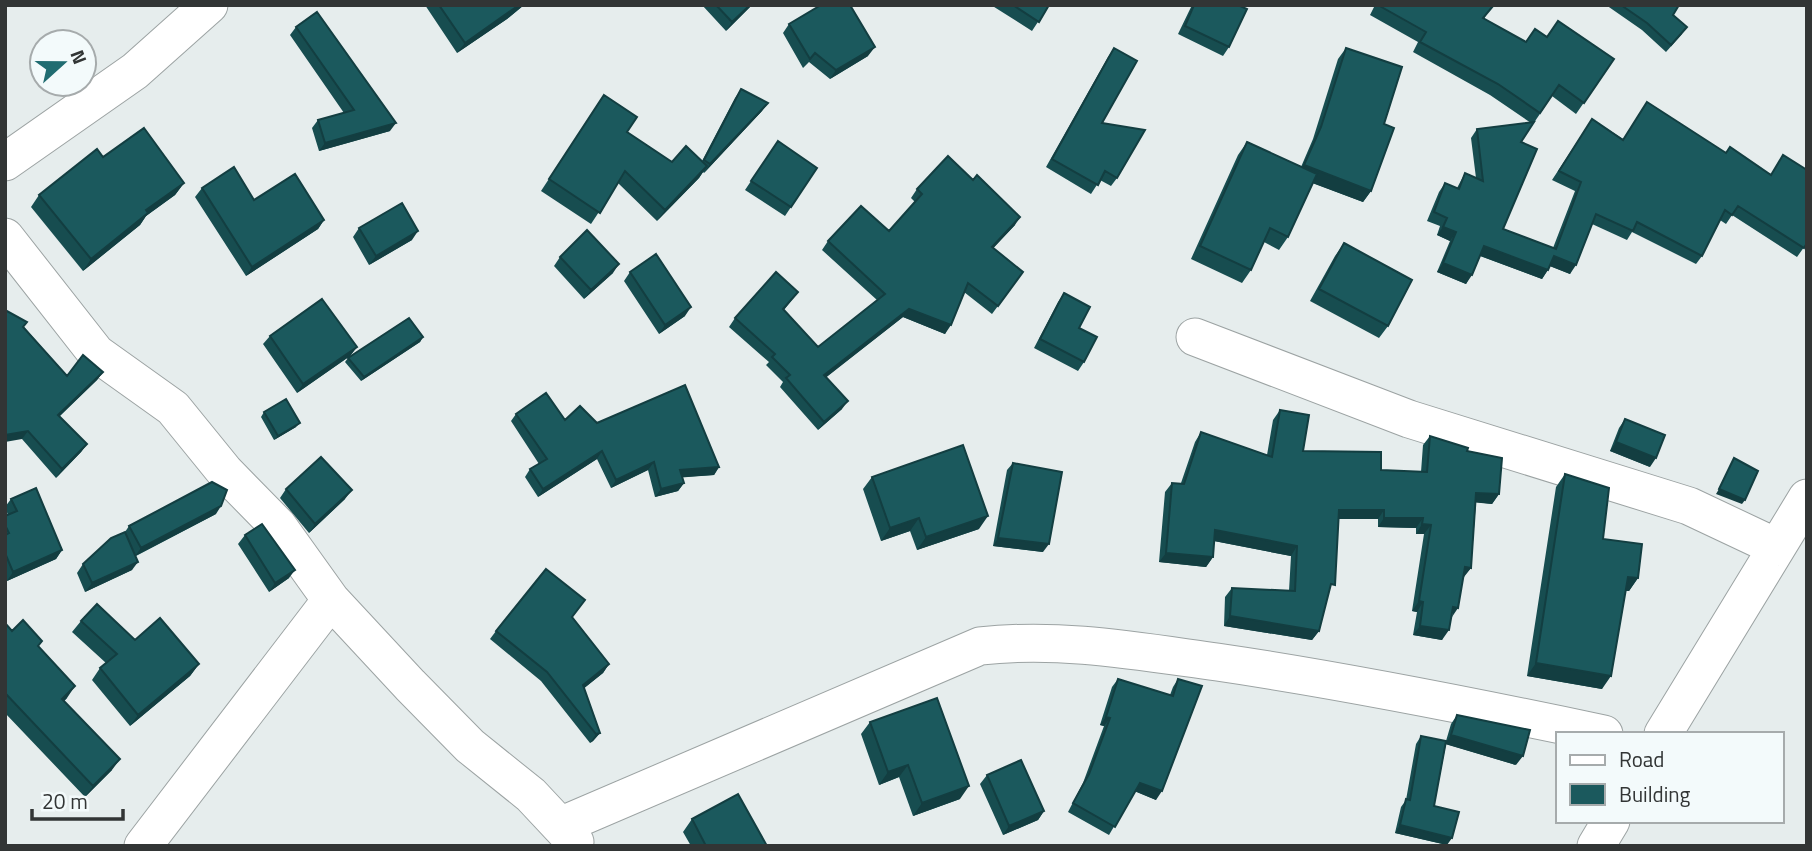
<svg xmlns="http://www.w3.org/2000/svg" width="1812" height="851" font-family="'Titillium Web',sans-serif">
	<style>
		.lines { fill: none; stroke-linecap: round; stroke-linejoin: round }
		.minor-casing { stroke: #9ca3a3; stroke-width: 39 }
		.minor { stroke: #fff; stroke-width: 37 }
		.wall { fill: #174d50 }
		.shaded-wall { fill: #133e41 }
		.building { fill: #1b595d; stroke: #133e41; stroke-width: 2 }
	</style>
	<rect width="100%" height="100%" fill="#e6eded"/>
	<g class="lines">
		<defs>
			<path id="minor" d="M5,162L135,71L209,5
				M5,237L96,353L173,408L225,472L278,526L331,600L410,685L470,746L531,795L575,842
				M1195,337L1409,419L1689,506L1776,547
				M1663,734L1807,498
				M560,826L980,646C1060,637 1137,651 1217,662C1347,681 1476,707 1604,734
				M143,846L331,600
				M1596,846L1611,821"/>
		</defs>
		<!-- minor casing -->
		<use href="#minor" class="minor-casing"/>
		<!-- minor -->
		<use href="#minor" class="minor"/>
	</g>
	<!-- wall -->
	<path class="wall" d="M425,5H524L507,19L457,53Z
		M702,5H752L726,31Z
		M991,5H1049L1032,31Z
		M1192,5H1238L1229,47L1223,56L1178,34Z
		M1375,5H1491L1484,19L1526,42L1547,37L1614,59L1576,114L1552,96L1521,142L1503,229L1553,248L1575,191L1552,180L1592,119L1623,139L1807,243L1797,257L1732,215L1726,224L1720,220L1702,256L1696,264L1632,232L1627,240L1592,224L1570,274L1550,266L1542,279L1480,256L1466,284L1437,272L1450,241L1437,235L1440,226L1427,221L1439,192L1445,183L1457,188L1465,173L1476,178L1471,138L1477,129L1531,123L1490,95L1413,52L1418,42L1370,15Z
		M1606,5H1679L1673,15L1682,34L1666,52L1642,30Z
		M789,24L868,56L830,79L809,62L803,68L783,33Z
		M296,27L390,131L319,151L312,128L318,120L344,113L290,35Z
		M1114,48L1102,123L1117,178L1111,186L1100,180L1091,194L1046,167L1108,57Z
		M1346,48L1384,124L1371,191L1363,202L1313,183L1288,237L1279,250L1264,242L1251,270L1242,283L1191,259L1238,155L1247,142L1301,167L1313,139L1338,59Z
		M741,89L768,103L761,112L704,173L703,172L699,178L657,221L618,183L591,224L541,191L604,95L627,132L672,162L702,161L735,98Z
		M778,141L817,168L785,216L745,190Z
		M103,157L184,183L175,195L146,216L140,225L83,271L31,207L39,195Z
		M202,188L254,200L324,220L318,229L246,276L195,197Z
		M917,189L1015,225L993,248L1023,272L992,314L964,292L945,334L903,317L826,377L842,409L818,430L780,387L783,382L766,365L769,362L729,327L735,318L798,292L784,310L818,347L877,300L822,250L828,241L889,231L915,202L911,198Z
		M359,228L412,240L369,265L353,237Z
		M1344,243L1388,326L1379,338L1310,301L1335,256Z
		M560,257L613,273L584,299L554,266Z
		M630,272L685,316L659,334L624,281Z
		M1064,293L1079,328L1084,362L1078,371L1034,348L1058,302Z
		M24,327L67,376L103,372L97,380L59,417L87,444L81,452L56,478L22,439Z
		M270,336L357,347L350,356L297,393L263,344Z
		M423,337L420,342L361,381L345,362L348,358Z
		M1280,410L1303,451L1381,470L1421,472L1423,445L1430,436L1467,451L1499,494L1492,504L1476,502L1471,568L1463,577L1451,617L1442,640L1413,635L1417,612L1412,611L1424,534H1416V528L1378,527V519H1338L1328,594L1319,631L1312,640L1224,626L1225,597L1232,588L1289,591L1291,556L1214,541L1213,557L1206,567L1159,562L1165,492L1172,483H1181L1195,442L1201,432L1267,455L1273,420Z
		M264,412L296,427L274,440L261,417Z
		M516,414L597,423L719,467L714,475L682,477L684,483L678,491L655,497L648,470L611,488L597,459L538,497L525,477L530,469L539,464L511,421Z
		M1625,419L1650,467L1610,451L1619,428Z
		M1013,463L1043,552L993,546L1007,470Z
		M1565,474L1603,539L1638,578L1629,591H1625L1602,689L1527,676L1556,487Z
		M872,477L979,529L917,550L910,531L881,541L863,489Z
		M286,489L345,499L309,533L280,498Z
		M11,499L62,550L56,559L7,581L5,577V516L8,515L5,507Z
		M216,514L136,556L132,570L85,592L77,573L83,564L125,532L129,526Z
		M245,535L289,578L269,592L238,544Z
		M573,618L609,664L603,673L584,688L600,733L593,741L590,743L541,681L490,639L496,631Z
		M81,621L135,640L199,664L190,676L130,726L92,680L100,668L106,663L72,632Z
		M5,623L12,631L38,647L67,698L64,701L112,770L85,797L5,713Z
		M1118,679L1170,695L1173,687L1178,679L1156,800L1135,791L1109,835L1068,812L1083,783L1104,726L1100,725L1112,687Z
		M1457,715L1516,765L1446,744L1434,806L1447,845L1395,833L1401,807L1406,800L1416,744L1421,736L1446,741L1451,724Z
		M870,722L960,799L913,816L899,777L879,785L861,734Z
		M987,775L1044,811L1038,820L1003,835L980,784Z
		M692,819L767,846H691L683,832Z"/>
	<!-- shaded-wall -->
	<path class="shaded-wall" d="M519,5H524L507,19L457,53L465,43Z
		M750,5H752L726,31L732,22Z
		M875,47L868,56L830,79L836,70Z
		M768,103L761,112L704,173L710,164Z
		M396,123L390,131L319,151L325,143Z
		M1304,165L1371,191L1363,202L1296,177Z
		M707,166L699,178L657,221L665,210Z
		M184,183L175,195L146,216L140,225L83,271L91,259L146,210Z
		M1020,217L1015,225L986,256L992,247Z
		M324,220L318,229L246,276L252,267Z
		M1443,227L1456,232L1450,241L1437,235Z
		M418,231L412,240L369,265L376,256Z
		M1484,246L1548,270L1542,279L1478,255Z
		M1554,256L1576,265L1570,274L1547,265Z
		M1443,263L1472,275L1466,284L1437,272Z
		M619,264L613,273L584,299L591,290Z
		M691,307L685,316L659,334L665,325Z
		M909,309L951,325L945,334L903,317L819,383L824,375Z
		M423,337L420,342L361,381L364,377Z
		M357,347L350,356L297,393L303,384Z
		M103,372L97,380L52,423L58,415Z
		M848,401L842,409L818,430L824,422Z
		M300,423L296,427L274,440L278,436Z
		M28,431L22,439L5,442V435Z
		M1616,442L1656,458L1650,467L1610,451Z
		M87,444L81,452L56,478L62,469Z
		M602,451L597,459L538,497L543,489Z
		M654,462L648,470L611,488L616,480Z
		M719,467L714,475L675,478L680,470Z
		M684,483L678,491L655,497L661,489Z
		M1719,489L1745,500L1742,504L1716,494Z
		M352,490L345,499L309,533L315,524Z
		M1476,493L1499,494L1492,504L1470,502Z
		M221,506L216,514L135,556L141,548Z
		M1339,510H1384L1378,519H1332Z
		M988,516L979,529L917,550L926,537Z
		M919,518L910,531L881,541L890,528Z
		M1384,518H1423L1416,528L1378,527Z
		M1422,524L1431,525L1424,534H1416Z
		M1215,530L1297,546L1291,556L1209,540Z
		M998,538L1049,544L1043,552L993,546Z
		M62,550L56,559L7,581L13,572Z
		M1166,553L1213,557L1206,567L1159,562Z
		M138,562L132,570L85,592L92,583Z
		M1465,567L1471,568L1464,577H1458Z
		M295,570L289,578L269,592L275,583Z
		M1628,577L1638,578L1629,591L1619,590Z
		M1419,601L1423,602L1417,612L1412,611Z
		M1453,607L1458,608L1452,617Z
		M1230,616L1319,631L1312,640L1224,626Z
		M1420,626L1449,630L1442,640L1413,635Z
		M1536,663L1611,676L1602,689L1527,676Z
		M199,664L190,676L130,726L138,715Z
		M609,664L603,673L577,694L583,685Z
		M75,686L67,698L54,711L62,699Z
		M1106,717L1110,718L1104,726L1100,725Z
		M600,733L593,741L590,743L596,734Z
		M1451,735L1523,756L1516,765L1445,744Z
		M120,759L112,770L85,797L93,786Z
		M908,765L899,777L879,785L888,772Z
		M1140,783L1162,791L1156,800L1134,791Z
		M969,786L960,799L913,816L922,803Z
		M1044,811L1038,820L1003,835L1009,826Z
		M1400,825L1452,838L1447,845L1395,833Z"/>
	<!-- building -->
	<path class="building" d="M439,5H519L465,43Z
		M716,5H750L732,22Z
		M821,5H850L875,47L836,70L815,53L810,59L789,24Z
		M1013,5H1049L1039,22Z
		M1194,5H1238L1247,9L1229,47L1185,26Z
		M1378,5H1491L1493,6L1483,18L1526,42L1535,29L1547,37L1558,21L1614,59L1584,103L1559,85L1540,113L1498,84L1420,42L1426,32Z
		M1621,5H1679L1673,15L1687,27L1671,45L1647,23Z
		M317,12L396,123L325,143L318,120L354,110L296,27Z
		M1114,48L1137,61L1102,123L1145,130L1117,178L1105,171L1098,185L1052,159Z
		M1346,48L1402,67L1384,124L1394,128L1371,191L1304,165L1321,127Z
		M741,89L768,103L710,164L704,160Z
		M604,95L637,117L627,132L672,162L686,146L707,166L665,210L625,171L600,213L549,179Z
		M1647,102L1726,153L1730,147L1771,175L1783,155L1807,170V243L1804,248L1738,206L1732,215L1725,210L1702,256L1637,222L1633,231L1596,214L1576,265L1554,256L1548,270L1484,246L1472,275L1443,263L1456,232L1443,227L1447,218L1434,212L1445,183L1459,189L1465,173L1483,181L1477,129L1534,122L1521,142L1537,149L1503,229L1556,249L1581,182L1559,171L1592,119L1623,140Z
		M144,128L184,183L146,210L148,213L91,259L39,195L97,149L103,157Z
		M778,141L817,168L791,207L751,181Z
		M1247,142L1317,174L1288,237L1270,228L1251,270L1200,246Z
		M948,156L973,180L977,175L1020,217L992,247L1023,272L998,306L968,283L951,325L909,309L824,375L848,401L824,422L786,378L790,375L772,357L775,354L735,318L776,272L798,292L783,309L818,347L885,294L828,241L861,206L889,231L922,194L917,189Z
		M234,167L254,200L295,174L324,220L252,267L202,188Z
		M402,203L418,231L376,256L359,228Z
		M587,230L619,264L591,290L560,257Z
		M1344,243L1412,280L1388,326L1319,289Z
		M656,254L691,307L665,325L630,272Z
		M1064,293L1090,307L1079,328L1097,337L1084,362L1040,339Z
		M322,299L357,347L303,384L270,336Z
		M5,310L27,322L23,327L67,376L83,355L103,372L58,415L87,444L62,469L28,431L5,435Z
		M409,318L423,337L364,377L348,358Z
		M685,385L719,467L680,470L684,483L661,489L654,462L616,480L602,451L543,489L530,469L547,459L516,414L546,393L565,420L580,406L597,423Z
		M286,399L300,423L278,436L264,412Z
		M1280,410L1309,415L1303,451L1381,452V470L1427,472L1430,436L1468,448L1467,451L1502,458L1499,494L1476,493L1471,568L1465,567L1458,608L1453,607L1449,630L1420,626L1423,602L1419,601L1431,525L1422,524L1423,518H1384V510H1339L1335,585L1331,584L1319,631L1230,616L1232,588L1295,591L1297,546L1215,530L1213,557L1166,553L1172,483L1184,484L1201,432L1272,457Z
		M1625,419L1665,435L1656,458L1616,442Z
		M963,445L988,516L926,537L919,518L890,528L872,477Z
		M321,457L352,490L315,524L286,489Z
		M1734,458L1758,471L1745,500L1719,489Z
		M1013,463L1062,472L1049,544L998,538Z
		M1565,474L1609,488L1603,539L1642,544L1638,578L1628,577L1611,676L1536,663Z
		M212,482L227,490L221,506L141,548L129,526Z
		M36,488L62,550L13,572L5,553V535L9,533L5,525V516L17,511L11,499Z
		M262,524L295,570L275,583L245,535Z
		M125,532L138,562L92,583L83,564L111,538Z
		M546,569L585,600L572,617L609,664L583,685L600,733L596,734L547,672L496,631Z
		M97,604L135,640L160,618L199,664L138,715L100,668L117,654L81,621Z
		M23,620L42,641L38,646L75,686L62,699L120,759L93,786L5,693V623L12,631Z
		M1118,679L1173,696L1178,679L1202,686L1162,791L1140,783L1115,827L1073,803L1089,774L1110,718L1106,717Z
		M937,698L969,786L922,803L908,765L888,772L870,722Z
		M1457,715L1530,730L1523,756L1451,735Z
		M1421,736L1446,741L1434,806L1459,812L1452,838L1400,825L1406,799L1410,800Z
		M1021,760L1044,811L1009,826L987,775Z
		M738,794L767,846H706L692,819Z"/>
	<!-- border -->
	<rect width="1812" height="851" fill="none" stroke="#323535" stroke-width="14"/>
	<!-- legend -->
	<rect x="1556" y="732" width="228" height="91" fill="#f3fafb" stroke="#a6abac" stroke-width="2"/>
	<rect x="1570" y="755" width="35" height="10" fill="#ffffff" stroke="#a6abac" stroke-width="2"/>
	<text x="1619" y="767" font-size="21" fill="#323535">Road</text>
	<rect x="1570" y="784" width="35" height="21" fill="#1b595d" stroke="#a6abac" stroke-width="2"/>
	<text x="1619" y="802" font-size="21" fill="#323535">Building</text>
	<!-- north arrow -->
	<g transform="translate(63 63) rotate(69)"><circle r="33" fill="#f3fafb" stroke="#a6abac" stroke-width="2"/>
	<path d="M0-5L12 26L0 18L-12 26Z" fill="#206c71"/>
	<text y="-10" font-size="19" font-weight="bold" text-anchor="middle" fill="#323535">N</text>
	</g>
	<!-- scale -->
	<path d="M32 809v10h91v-10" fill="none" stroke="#323535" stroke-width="3.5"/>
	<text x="42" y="809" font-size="21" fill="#323535" stroke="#f3fafb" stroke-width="5" paint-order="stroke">20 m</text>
</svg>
